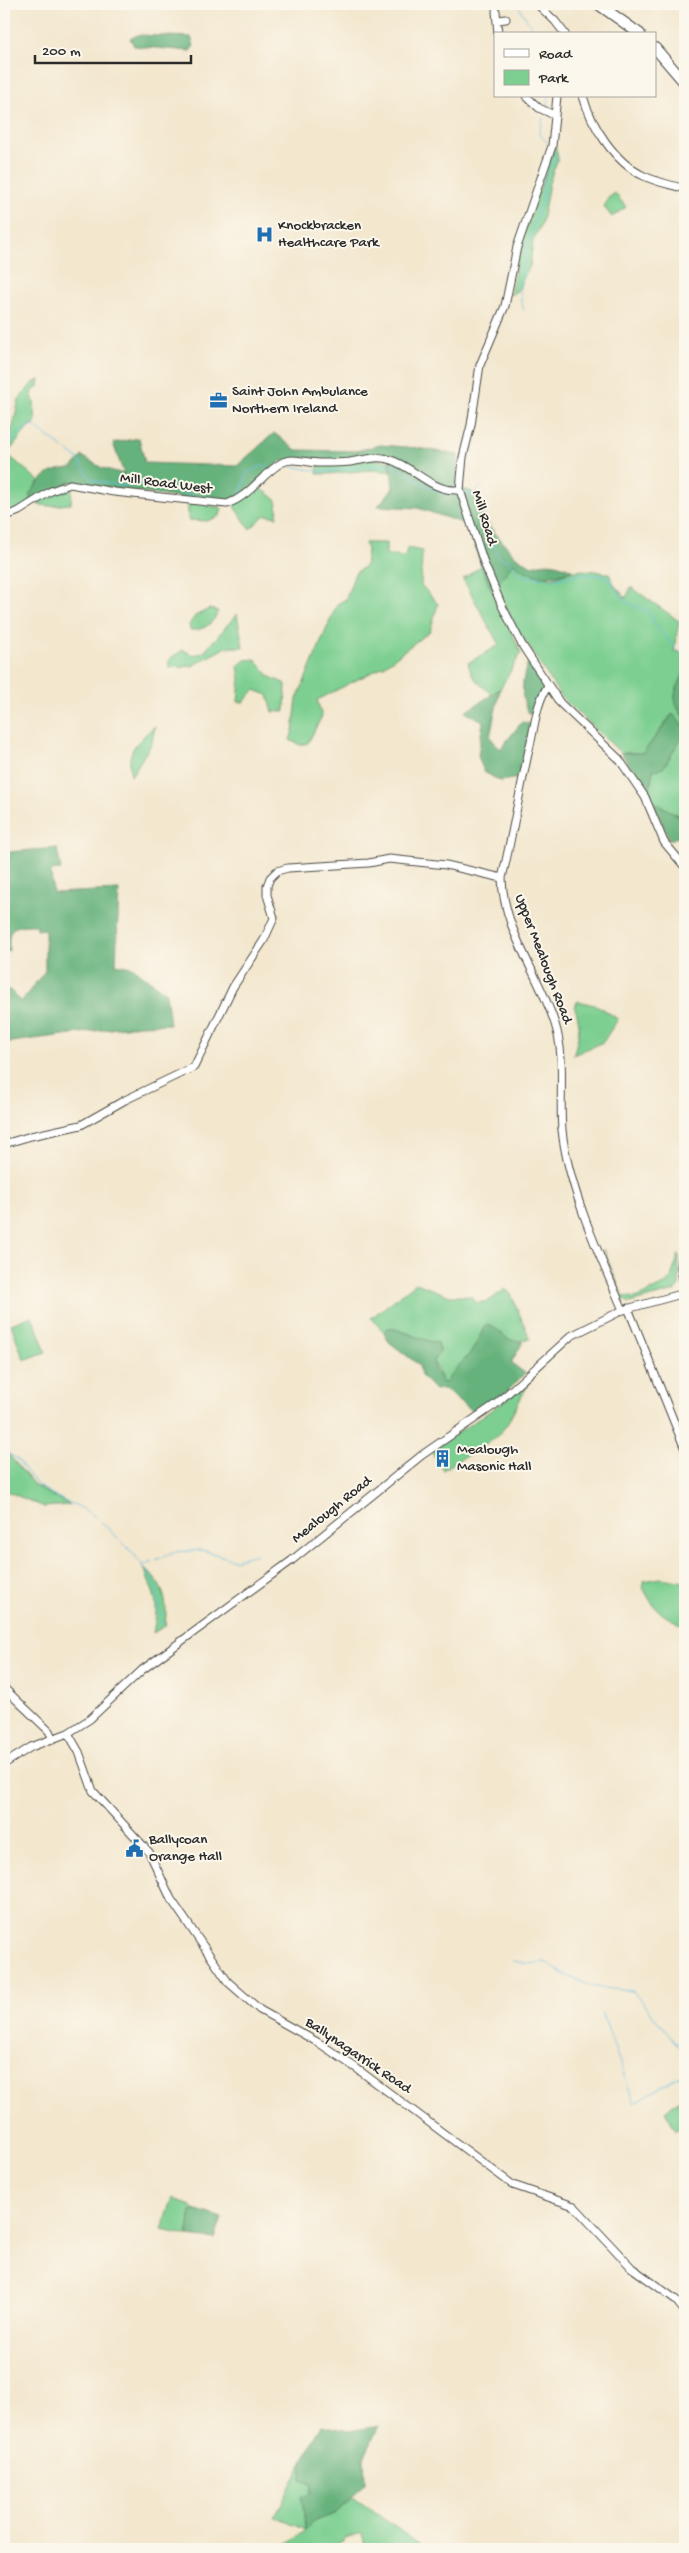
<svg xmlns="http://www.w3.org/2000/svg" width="689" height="2553" font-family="'Gochi Hand',sans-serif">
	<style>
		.green { fill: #7dcf91; stroke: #547d5e }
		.forest { fill: #66b27b; stroke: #486e53 }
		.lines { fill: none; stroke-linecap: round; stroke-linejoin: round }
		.stream { stroke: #65bbe2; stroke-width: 1 }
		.minor-casing { stroke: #494743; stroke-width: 9 }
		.highway-casing { stroke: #494743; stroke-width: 12 }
		.minor { stroke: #fff; stroke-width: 7 }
		.highway { stroke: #fff; stroke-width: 10 }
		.labels { text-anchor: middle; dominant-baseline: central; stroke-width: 4; stroke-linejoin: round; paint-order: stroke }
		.poi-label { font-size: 15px; fill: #2b2b2b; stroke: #fbf7ec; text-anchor: start }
		.street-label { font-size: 15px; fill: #2b2b2b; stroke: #fbf7ec }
	</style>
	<rect width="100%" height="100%" fill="#fbf7ec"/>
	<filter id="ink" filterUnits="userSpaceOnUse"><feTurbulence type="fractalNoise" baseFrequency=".02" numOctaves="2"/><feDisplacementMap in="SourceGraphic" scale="10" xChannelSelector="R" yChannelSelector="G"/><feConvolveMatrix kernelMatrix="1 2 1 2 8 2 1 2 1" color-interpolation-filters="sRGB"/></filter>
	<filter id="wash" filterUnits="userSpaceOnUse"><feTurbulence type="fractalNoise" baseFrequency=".0096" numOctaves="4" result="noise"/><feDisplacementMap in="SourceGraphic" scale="20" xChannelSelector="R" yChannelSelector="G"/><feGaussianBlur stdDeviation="1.12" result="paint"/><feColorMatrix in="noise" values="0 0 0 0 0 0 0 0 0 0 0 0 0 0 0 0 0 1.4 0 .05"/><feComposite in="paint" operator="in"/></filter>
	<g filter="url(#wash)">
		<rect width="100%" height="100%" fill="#f3e7ce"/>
		<!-- green -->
		<path class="green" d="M555,145L558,158L549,183L542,222L533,241L530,266L517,291L510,295L520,245Z
			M615,193L626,207L612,217L604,207L608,198Z
			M40,379L39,386L31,393L34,402L36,423L29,427L7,454L39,481L30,494L31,502L10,514L4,513V440L13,427L19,399L32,384Z
			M380,459L389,462L390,472C367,467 342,475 317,474L318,466Z
			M72,487L71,504L47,506L37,504L49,495Z
			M259,487C273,499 279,494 277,517L265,515L250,529L233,505Z
			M188,502L222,508L220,516L207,521L188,520Z
			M365,543H386V555L405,557L407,548L422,551L421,585L438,604L430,631L384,666L317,700L322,716L308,743L300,745L290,740L293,731L297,699L337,604L346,599L355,573L365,566L367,550Z
			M513,563L552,578C573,569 587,568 609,574L615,586L626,598L631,587L679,621L674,651L685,653C685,658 686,664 685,669C682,690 667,690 681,714L685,715V728L672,714L643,753H621L561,697L515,625L496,586Z
			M481,566L521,653L500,689L492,694C479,684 472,679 468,663L499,645L463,579Z
			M209,609L218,611C214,623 204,631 190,630L189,625L195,616Z
			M237,614L243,647H226L192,666L169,668V659L183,650L193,655L203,653Z
			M255,659L270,677L286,684L285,711L273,712L268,695L254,690L244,702H238L240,678L238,666L245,660Z
			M155,726L152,743L131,776C126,749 136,743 155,726Z
			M685,732V810L678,815C649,800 647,804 653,770L663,768Z
			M578,1001L598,1006L618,1019L603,1042L573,1055C579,1037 582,1024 574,1006Z
			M603,1249L623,1296L636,1298L666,1284L671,1277L679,1254V1287L675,1291L629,1303L622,1298Z
			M416,1283L450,1296H471L477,1303L489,1301L505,1289L511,1294L530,1339L511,1342L491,1326L485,1325C480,1337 475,1348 467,1357C459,1366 452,1371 447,1382L443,1384L433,1361L440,1351L438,1343C420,1340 405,1330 388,1328L384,1332L371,1318Z
			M32,1316L46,1352L24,1360L11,1324Z
			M532,1377L506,1426L495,1438L443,1470L431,1451L509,1398Z
			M4,1449L35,1486L70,1505L44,1507L4,1490Z
			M144,1567C164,1587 168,1598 165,1626L153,1633C160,1598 154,1598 144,1567Z
			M661,1578L685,1582V1626C661,1615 655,1611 642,1586L644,1581Z
			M685,2096V2122L676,2130L665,2111Z
			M173,2197L197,2210L191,2213L187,2236L162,2230Z
			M303,2461L301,2480L311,2483L306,2529L313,2522L336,2513L353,2497L426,2549H366L362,2533L346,2538L332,2549H281L305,2530L275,2517Z"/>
		<!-- forest -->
		<path class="forest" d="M138,35L191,37L194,46L190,51L134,46L130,38Z
			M274,433L296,450L356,451L380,445L418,448L458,455L457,487L472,492L489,526L516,557L532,566C547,561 557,563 572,570C548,579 533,579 513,563L492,592L481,566L468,525L418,508L378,506L393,488L389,457L325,462L281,461L248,492L225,505L70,482L31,502L30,494C44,475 48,470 72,468L82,456L102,468L124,474L113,443L139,438L145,463L237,466Z
			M528,662L544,684L519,778L500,781L484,772L478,756L483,721L465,712L500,689L490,737L500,749L522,722L531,724L533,717C518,706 522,677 528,662Z
			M685,670V715L681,714C669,694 678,689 685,670Z
			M673,714L685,728V732L663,768L653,770L649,794L621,753H643Z
			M653,802L678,815L685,810V835L681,840L676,837L670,841Z
			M4,817L8,852L57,848L61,870L51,871L53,893L119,890L116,964L132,967L166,993L170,1024L140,1025L4,1043V990H10L21,1002L45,971V929L37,930V925C12,925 8,926 9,951L4,952Z
			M485,1325C501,1326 501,1342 523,1342L511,1363L525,1373L509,1390L476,1414L444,1389L435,1390L421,1376L419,1365L389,1342L384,1332L388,1328C405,1330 420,1340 438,1343L440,1351L433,1361L435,1370L443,1383L447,1382C452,1371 459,1366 467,1357C475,1348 480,1337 485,1325Z
			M197,2210L222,2218L215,2239L187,2236L191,2212Z
			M322,2425L349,2431L379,2426L364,2457L365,2483L336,2513L313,2522L305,2530L302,2496L311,2493V2483L301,2480L303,2461Z"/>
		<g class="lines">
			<!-- stream -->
			<path class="stream" d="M517,4L536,34
				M548,105L549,96
				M543,118L539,134L549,144
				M524,310L521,302L520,285L527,245L542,200L547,171L556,159L553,152
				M4,452L16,436L31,424L78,459L90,479L120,486L145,484L197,497
				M290,466L323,472L385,464C413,470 428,497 459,494
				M463,493L472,495L475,499L497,553L502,559L508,560L523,576L553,580L580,574L606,576L626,602L649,612L656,627L685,658
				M240,494L247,473L261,466H268
				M472,495L482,486
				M4,1451L17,1459L38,1486L66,1502L78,1506L96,1517
				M101,1522C132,1552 165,1577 160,1625
				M143,1565L176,1552L202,1550L234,1560L257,1554
				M513,1961L530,1964L545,1962L565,1975L594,1987L633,1991L685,2054
				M602,2012L634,2103L685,2073"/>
		</g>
	</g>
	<g filter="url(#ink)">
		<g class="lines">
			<defs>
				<path id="minor" d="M537,4L555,21L565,34
					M496,11L498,34
					M497,20L506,19
					M526,96L539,108L554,115
					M557,96L552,146L517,247L505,306L480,365L471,425L463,457L460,490L484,563L502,606L522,645L560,703L619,759L645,797L664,842L685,867
					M583,96C591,125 615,163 644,176C656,182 672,185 685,189
					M4,517L19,511L51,491L70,484L114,492L227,504C250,496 261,475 281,463C292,456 307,463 319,463C329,463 340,463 350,462C364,460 377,455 391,460C417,469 431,492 460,490
					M548,686C537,701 535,724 531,741C520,787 513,833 502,878C503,931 540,975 555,1024C566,1058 559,1095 562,1130C568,1187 600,1257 623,1310
					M4,1144L31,1136L81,1125L125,1100L194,1067L233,987L264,940L274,918L267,895V886L270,878L277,871L288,868L369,863L389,859L446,865L502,878
					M685,1293L681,1267L685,1243
					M628,1308L685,1449
					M4,1688L49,1731L53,1739
					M68,1733L79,1752L93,1791L149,1852L171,1899L228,1982L260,2010L319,2043L356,2068L513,2185L574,2206L632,2268L675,2299L685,2312
					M4,1764L31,1747L68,1733L90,1719L142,1670L291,1561L422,1455L496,1404L571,1336L623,1310L685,1293"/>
				<path id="highway" d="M598,4L640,34
					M655,48L685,83"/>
			</defs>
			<!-- minor casing -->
			<use href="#minor" class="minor-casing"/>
			<!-- highway casing -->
			<use href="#highway" class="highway-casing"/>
			<!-- minor -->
			<use href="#minor" class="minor"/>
			<!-- highway -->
			<use href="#highway" class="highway"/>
		</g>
	</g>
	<!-- icons -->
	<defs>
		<symbol id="hospital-bare" viewBox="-9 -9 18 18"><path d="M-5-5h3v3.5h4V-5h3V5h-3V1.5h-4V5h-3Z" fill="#1f6fb2" stroke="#fbf7ec" stroke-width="2.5" paint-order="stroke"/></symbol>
		<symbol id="office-bare" viewBox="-9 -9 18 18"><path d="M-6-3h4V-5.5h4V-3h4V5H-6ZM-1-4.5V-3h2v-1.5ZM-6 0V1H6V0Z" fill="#1f6fb2" stroke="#fbf7ec" stroke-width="2.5" paint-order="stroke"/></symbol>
		<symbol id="building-bare" viewBox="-9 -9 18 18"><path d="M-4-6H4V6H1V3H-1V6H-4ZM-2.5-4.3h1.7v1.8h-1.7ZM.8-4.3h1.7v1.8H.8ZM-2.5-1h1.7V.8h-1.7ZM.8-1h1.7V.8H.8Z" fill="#1f6fb2" stroke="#fbf7ec" stroke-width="2.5" paint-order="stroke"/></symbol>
		<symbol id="civic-bare" viewBox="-9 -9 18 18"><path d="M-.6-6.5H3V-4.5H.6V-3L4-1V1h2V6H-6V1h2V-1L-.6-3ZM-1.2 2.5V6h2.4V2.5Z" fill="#1f6fb2" stroke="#fbf7ec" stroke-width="2.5" paint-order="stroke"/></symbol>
	</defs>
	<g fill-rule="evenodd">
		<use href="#hospital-bare" x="252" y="222" width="25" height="25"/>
		<use href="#office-bare" x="206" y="388" width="25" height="25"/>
		<use href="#building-bare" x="430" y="1446" width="25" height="25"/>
		<use href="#civic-bare" x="122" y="1836" width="25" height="25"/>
	</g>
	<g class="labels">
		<!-- poi labels -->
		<g class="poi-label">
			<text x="278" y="226">Knockbracken<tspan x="278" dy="17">Healthcare Park</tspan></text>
			<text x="232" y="392">Saint John Ambulance<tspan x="232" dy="17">Northern Ireland</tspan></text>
			<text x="457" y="1450">Mealough<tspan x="457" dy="17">Masonic Hall</tspan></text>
			<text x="149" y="1840">Ballycoan<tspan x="149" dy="17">Orange Hall</tspan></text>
		</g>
		<!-- street labels -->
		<g class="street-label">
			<text transform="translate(166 484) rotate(7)">Mill Road West</text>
			<text transform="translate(484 518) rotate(73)">Mill Road</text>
			<text transform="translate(543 959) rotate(69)">Upper Mealough Road</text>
			<text transform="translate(332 1510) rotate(-39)">Mealough Road</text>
			<text transform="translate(358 2056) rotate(34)">Ballynagarrick Road</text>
		</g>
	</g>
	<!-- margin -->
	<rect width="689" height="2553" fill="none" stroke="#fbf7ec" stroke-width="20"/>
	<!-- legend -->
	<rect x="494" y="32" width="162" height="65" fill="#fbf7ec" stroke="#a8a59f"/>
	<rect x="504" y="49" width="25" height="8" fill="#ffffff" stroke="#a8a59f"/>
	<text x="539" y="58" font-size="15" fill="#2b2b2b">Road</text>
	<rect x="504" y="70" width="25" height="15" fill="#7dcf91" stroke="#a8a59f"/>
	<text x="539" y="82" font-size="15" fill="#2b2b2b">Park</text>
	<!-- scale -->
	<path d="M35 55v8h156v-8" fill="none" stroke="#2b2b2b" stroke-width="2.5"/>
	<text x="42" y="55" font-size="15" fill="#2b2b2b" stroke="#fbf7ec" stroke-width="4" paint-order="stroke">200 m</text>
</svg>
